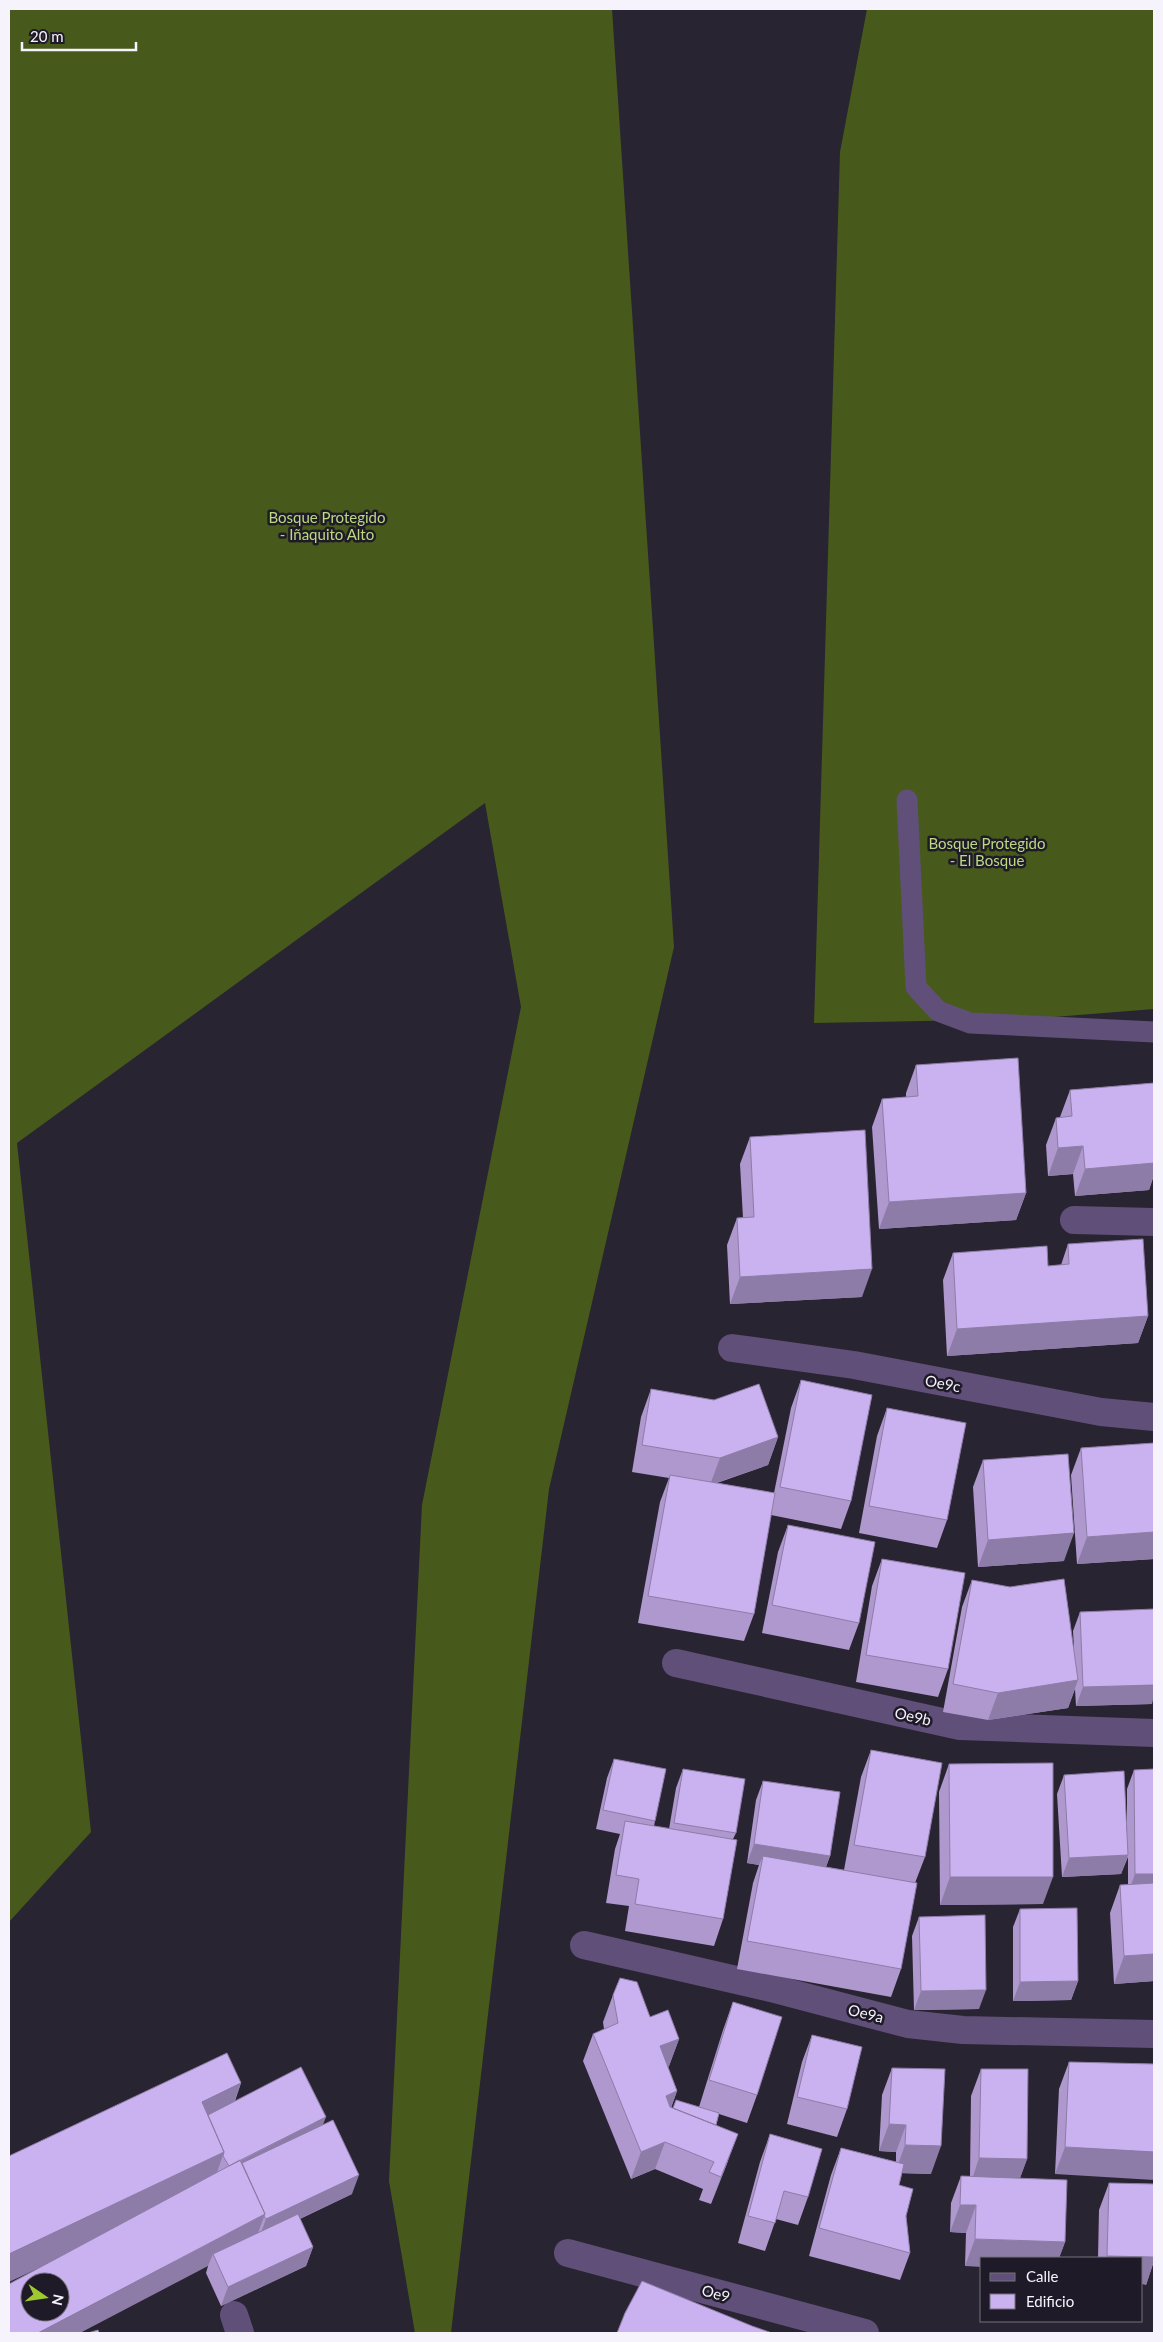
<svg xmlns="http://www.w3.org/2000/svg" width="1163" height="2342" font-family="Lato,sans-serif">
	<style>
		.forest { fill: #475a1c }
		.lines { fill: none; stroke-linecap: round; stroke-linejoin: round }
		.lane { stroke: #604f78; stroke-width: 21 }
		.street { stroke: #604f78; stroke-width: 28 }
		.wall { fill: #ae98ce }
		.shaded-wall { fill: #8d7ca7 }
		.building { fill: #cab1ef; stroke: #8d7ca7; fill-rule: evenodd }
		.labels { text-anchor: middle; dominant-baseline: central; stroke-width: 5; stroke-linejoin: round; paint-order: stroke }
		.park-label { font-size: 15px; fill: #bbd980; stroke: #1f1a27 }
		.street-label { font-size: 15px; fill: #f6f3fc; stroke: #1f1a27 }
	</style>
	<rect width="100%" height="100%" fill="#292431"/>
	<!-- forest -->
	<path class="forest" d="M9,9H612L674,947L549,1489L451,2333H415L389,2181L422,1505L521,1007L485,803L17,1143L91,1832L9,1922Z
		M867,9H1154V1009L1029,1019L814,1023L840,152Z"/>
	<g class="lines">
		<!-- lane -->
		<path class="lane" d="M907,800L916,987L938,1011L970,1023L1154,1032"/>
		<!-- street -->
		<path class="street" d="M1074,1220L1154,1222
			M732,1348L854,1365L1101,1412L1154,1417
			M676,1663L960,1726L1154,1733
			M584,1945L771,1988L908,2024L963,2030L1154,2034
			M568,2253L865,2333
			M234,2315L240,2333"/>
	</g>
	<!-- wall -->
	<path class="wall" d="M916,1065L1026,1193L1016,1220L879,1229L872,1127L882,1099L906,1097V1093Z
		M1154,1083V1175L1149,1190L1075,1196L1073,1174L1048,1176L1046,1145L1056,1118L1060,1117L1070,1090Z
		M750,1137L862,1297L730,1304L727,1245L737,1218H743L740,1164Z
		M1068,1244L1148,1316L1138,1343L947,1356L943,1280L953,1253L1048,1266L1061,1265Z
		M801,1380L851,1501L841,1529L771,1515L754,1614L744,1641L638,1623L660,1502L669,1478L632,1472L641,1417L651,1389L778,1437L768,1465L717,1483L774,1493L791,1408Z
		M887,1408L947,1520L937,1548L859,1533L877,1436Z
		M1154,1443V1559L1077,1564L1071,1475L1081,1448Z
		M983,1460L1064,1561L978,1567L973,1487Z
		M788,1525L859,1623L849,1650L762,1633L778,1552Z
		M882,1559L948,1669L938,1697L856,1682L872,1586Z
		M972,1580L1074,1648L1073,1631L1080,1612L1152,1704L1076,1706L1075,1689L1068,1708L988,1720L943,1712L962,1607Z
		M871,1750L925,1857L915,1883L901,1969L891,1997L737,1969L753,1883L759,1865L747,1863L756,1800L763,1781L830,1856L826,1867L844,1870L861,1777Z
		M614,1759L655,1821L654,1826L669,1829L676,1788L683,1769L736,1833L733,1839L723,1919L714,1946L625,1931L629,1906L606,1903L615,1849L620,1834L596,1829L607,1778Z
		M949,1764L1043,1904L940,1905L939,1792Z
		M1134,1770L1154,1981L1114,1984L1110,1913L1120,1885H1128V1857L1121,1874L1062,1877L1057,1794L1064,1775L1127,1838V1789Z
		M1020,1909L1078,1981L1071,2000L1013,2001V1927Z
		M919,1917L979,2009L914,2010L912,1936Z
		M613,1995L650,2017L679,2039L669,2066L668,2067L677,2091L671,2108H672L699,2107L723,2030L733,2002L757,2095L747,2123L719,2114L716,2125L728,2161L711,2204L699,2200L703,2189L655,2169L631,2179L583,2061L593,2034L604,2029L603,2022Z
		M812,2035L847,2109L837,2137L787,2124L802,2062Z
		M1069,2062L1154,2064L1055,2174L1059,2089Z
		M892,2068L931,2174L902,2173L899,2185L906,2216L910,2253L900,2280L809,2256L831,2175L841,2148L896,2162V2152L879,2151L882,2095Z
		M981,2069L1027,2159L1020,2178L1065,2242L1059,2258H982L965,2266L966,2233L950,2232L951,2203L961,2176H970L971,2096Z
		M241,2083L235,2101L323,2125L352,2194L300,2219L313,2247L306,2266L221,2306L206,2273L208,2266L36,2269Z
		M770,2134L808,2197L798,2225L776,2219L765,2251L738,2243L760,2162Z
		M1109,2183L1154,2184V2261L1146,2285L1142,2258H1098L1099,2210Z"/>
	<!-- shaded-wall -->
	<path class="shaded-wall" d="M1083,1146L1073,1174L1048,1176L1058,1148Z
		M1154,1163V1175L1149,1190L1075,1196L1085,1169Z
		M1026,1193L1016,1220L879,1229L889,1202Z
		M872,1269L862,1297L730,1304L740,1277Z
		M1148,1316L1138,1343L947,1356L957,1329Z
		M778,1437L768,1465L710,1485L720,1458Z
		M1154,1532V1559L1077,1564L1087,1537Z
		M1074,1533L1064,1561L978,1567L988,1540Z
		M1078,1680L1068,1708L988,1720L998,1693Z
		M1154,1685V1696L1152,1704L1076,1706L1083,1687Z
		M754,1844L830,1856L823,1875L763,1856L759,1865L747,1863Z
		M1128,1855L1121,1874L1062,1877L1069,1858Z
		M1135,1874H1154V1893H1128Z
		M950,1877H1053L1043,1904L940,1905Z
		M1154,1954V1981L1114,1984L1124,1956Z
		M1078,1981L1071,2000L1013,2001L1020,1982Z
		M986,1990L979,2009L914,2010L921,1991Z
		M679,2039L669,2066L650,2073L660,2046Z
		M241,2083L228,2118L209,2127L202,2102Z
		M677,2091L667,2119L666,2096Z
		M326,2117L319,2135L245,2174L229,2167Z
		M889,2124L906,2125L896,2152L879,2151Z
		M738,2134L728,2161L711,2204L721,2177Z
		M665,2142L655,2169L631,2179L641,2152Z
		M905,2145L941,2146L931,2174L895,2173Z
		M1065,2147L1154,2152V2180L1055,2174Z
		M224,2152L212,2187L9,2282V2254Z
		M979,2158L1027,2159L1017,2186H970Z
		M359,2175L352,2194L259,2238L266,2219Z
		M960,2205H976L966,2233L950,2232Z
		M265,2214L255,2241L213,2254L208,2266L80,2333H38Z
		M975,2239L1065,2242L1059,2258H982V2267L965,2266Z
		M313,2247L306,2266L221,2306L228,2287Z
		M1107,2256L1154,2257V2261L1146,2285L1142,2284V2258H1107Z"/>
	<!-- building -->
	<path class="building" d="M1018,1058L1026,1193L889,1202L882,1099L918,1096L916,1065Z
		M1154,1083V1163L1085,1169L1083,1146L1058,1148L1056,1118L1072,1116L1070,1090Z
		M865,1130L872,1269L740,1277L737,1218L754,1217L750,1137Z
		M1143,1239L1148,1316L957,1329L953,1253L1047,1246L1048,1266L1069,1264L1068,1244Z
		M801,1380L872,1395L851,1501L780,1487Z
		M759,1384L778,1437L720,1458L642,1445L651,1389L714,1400Z
		M887,1408L966,1423L947,1520L869,1506Z
		M1154,1443V1532L1087,1537L1081,1448Z
		M1068,1454L1074,1533L988,1540L983,1460Z
		M670,1475L775,1493L754,1614L648,1596Z
		M788,1525L875,1542L859,1623L772,1605Z
		M882,1559L965,1573L948,1669L866,1655Z
		M1064,1579L1078,1680L998,1693L953,1684L972,1580L1010,1587Z
		M1154,1609V1685L1083,1687L1080,1612Z
		M871,1750L942,1763L925,1857L854,1845Z
		M614,1759L666,1769L655,1821L603,1810Z
		M1053,1763V1877H950L949,1764Z
		M683,1769L745,1779L736,1833L674,1823Z
		M1154,1769V1874H1135L1134,1770Z
		M1124,1771L1128,1855L1069,1858L1064,1775Z
		M763,1781L840,1792L830,1856L754,1844Z
		M625,1821L737,1840L723,1919L635,1904L639,1879L616,1875Z
		M763,1856L917,1883L901,1969L747,1941Z
		M1154,1883V1954L1124,1956L1120,1885Z
		M1077,1908L1078,1981L1020,1982V1909Z
		M985,1915L986,1990L921,1991L919,1917Z
		M620,1978L637,1982L650,2017L668,2010L679,2039L660,2046L677,2091L666,2096L670,2107L738,2134L721,2177L709,2172L714,2162L665,2142L641,2152L593,2034L618,2023L613,1995Z
		M733,2002L782,2017L757,2095L709,2080Z
		M812,2035L862,2047L847,2109L797,2097Z
		M227,2053L241,2083L202,2102L224,2152L9,2254V2156Z
		M1069,2062L1154,2064V2152L1065,2147Z
		M301,2067L326,2117L229,2166L223,2156L224,2152L208,2115Z
		M892,2068L945,2069L941,2146L905,2145L906,2125L889,2124Z
		M981,2069H1028L1027,2159L979,2158Z
		M676,2100L719,2113L716,2125L673,2108Z
		M333,2120L359,2175L266,2219L264,2216L265,2214L242,2163Z
		M770,2134L822,2149L808,2197L784,2191L775,2223L748,2216Z
		M841,2148L904,2164L899,2185L913,2189L906,2216L910,2253L819,2228Z
		M240,2160L265,2214L38,2333H9V2284ZM30,2282H60V2312H30Z
		M961,2176L1067,2180L1065,2242L975,2239L976,2205H960Z
		M1109,2183L1154,2184V2257L1107,2256Z
		M298,2214L313,2247L228,2287L213,2254Z
		M642,2281L752,2326L772,2333H617L625,2313Z
		M98,2330L99,2333H88Z"/>
	<g class="labels">
		<!-- park labels -->
		<g class="park-label">
			<text x="327" y="517">Bosque Protegido<tspan x="327" dy="17">- Iñaquito Alto</tspan></text>
			<text x="987" y="843">Bosque Protegido<tspan x="987" dy="17">- El Bosque</tspan></text>
		</g>
		<!-- street labels -->
		<g class="street-label">
			<text transform="translate(943 1383) rotate(11)">Oe9c</text>
			<text transform="translate(913 1716) rotate(13)">Oe9b</text>
			<text transform="translate(866 2013) rotate(14)">Oe9a</text>
			<text transform="translate(716 2293) rotate(15)">Oe9</text>
		</g>
	</g>
	<!-- border -->
	<rect width="1163" height="2342" fill="none" stroke="#f6f3fc" stroke-width="20"/>
	<!-- legend -->
	<rect x="980" y="2257" width="162" height="65" fill="#1f1a27" stroke="#75717c"/>
	<rect x="990" y="2273" width="25" height="8" fill="#604f78" stroke="#75717c"/>
	<text x="1026" y="2282" font-size="15" fill="#f6f3fc">Calle</text>
	<rect x="990" y="2294" width="25" height="15" fill="#cab1ef" stroke="#75717c"/>
	<text x="1026" y="2307" font-size="15" fill="#f6f3fc">Edificio</text>
	<!-- north arrow -->
	<g transform="translate(45 2297) rotate(103)"><circle r="24" fill="#1f1a27" stroke="#75717c"/>
	<path d="M0-4L9 19L0 12L-9 19Z" fill="#9fca2d"/>
	<text y="-8" font-size="14" font-weight="bold" text-anchor="middle" fill="#f6f3fc">N</text>
	</g>
	<!-- scale -->
	<path d="M22 42v8h114v-8" fill="none" stroke="#f6f3fc" stroke-width="2.5"/>
	<text x="30" y="42" font-size="15" fill="#f6f3fc" stroke="#1f1a27" stroke-width="4" paint-order="stroke">20 m</text>
</svg>
